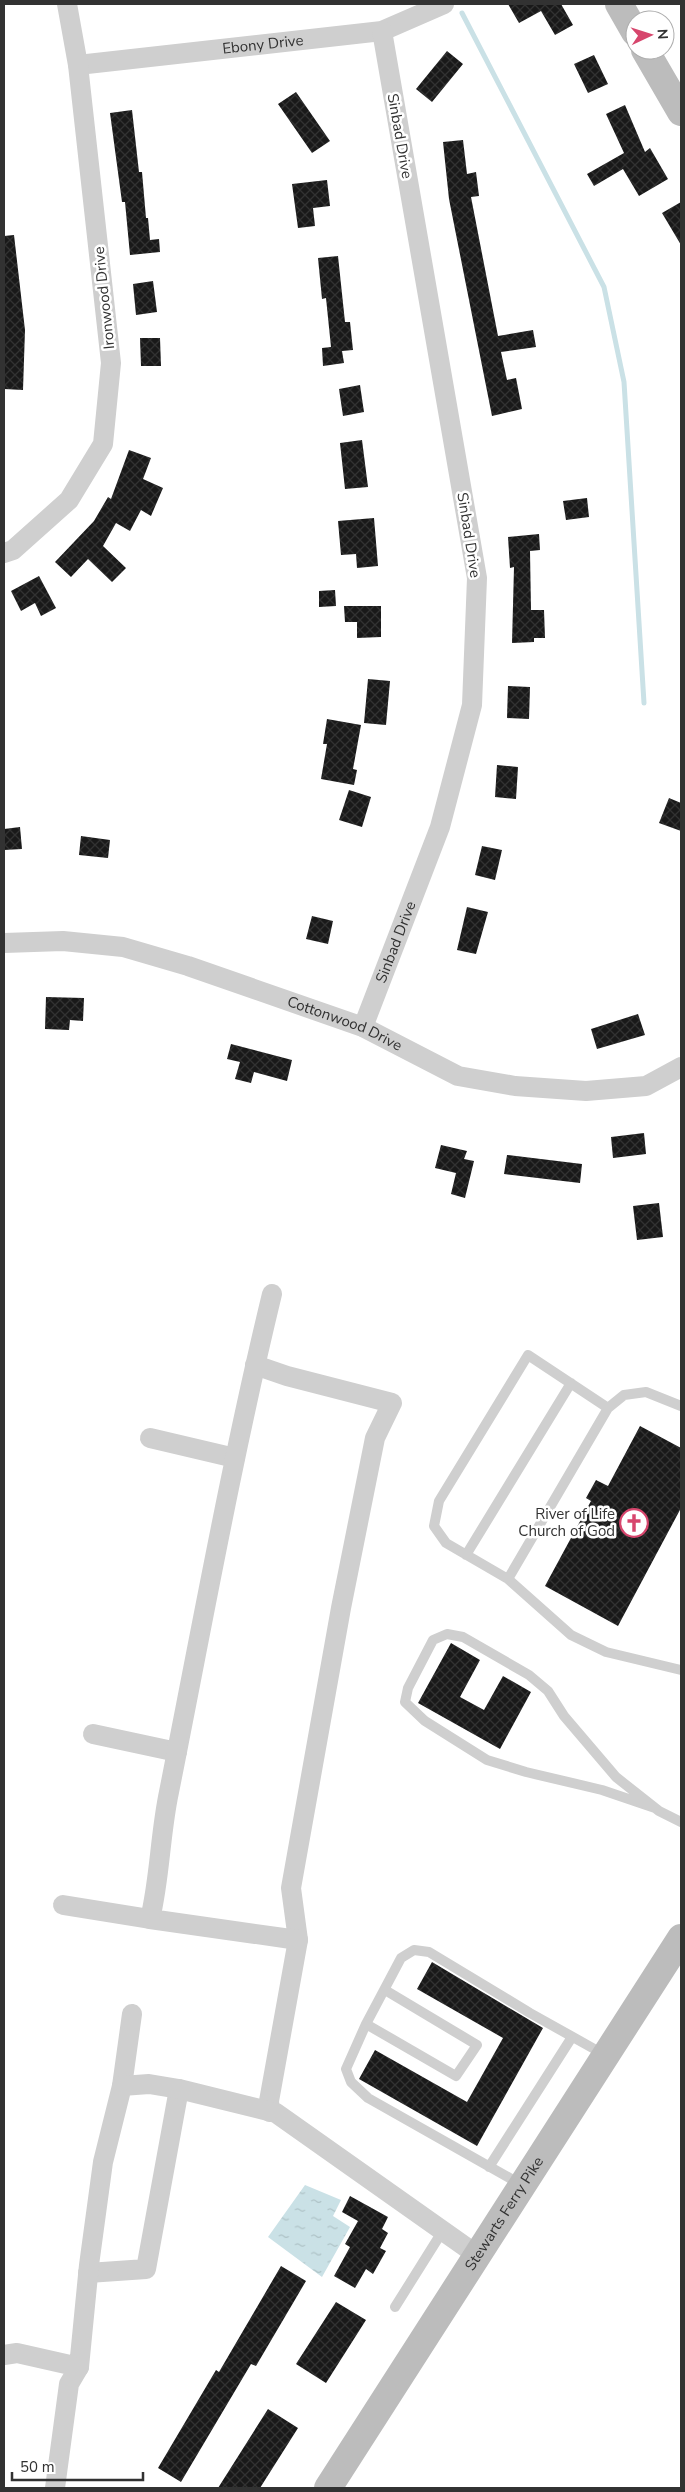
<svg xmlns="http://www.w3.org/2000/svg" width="685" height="2492" font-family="'Nunito Sans',sans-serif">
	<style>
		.water { fill: url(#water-ripples) }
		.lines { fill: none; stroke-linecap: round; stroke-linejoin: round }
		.stream { stroke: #cae1e6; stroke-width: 5 }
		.building { fill: url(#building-cross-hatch) }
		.lane { stroke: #cfcfcf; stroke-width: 10 }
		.street { stroke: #cfcfcf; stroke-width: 20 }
		.secondary { stroke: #bcbcbc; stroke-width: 28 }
		.labels { text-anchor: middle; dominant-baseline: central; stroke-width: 5; stroke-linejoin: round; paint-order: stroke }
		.street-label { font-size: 15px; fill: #323232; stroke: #fff }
		.poi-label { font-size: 15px; fill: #323232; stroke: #fff; text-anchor: end }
	</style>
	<defs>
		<pattern id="water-ripples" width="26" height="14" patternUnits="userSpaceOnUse" patternTransform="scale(1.25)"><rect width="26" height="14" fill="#cae1e6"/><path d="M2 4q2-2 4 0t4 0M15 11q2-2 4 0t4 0" fill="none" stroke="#aec2c6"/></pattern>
		<pattern id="building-cross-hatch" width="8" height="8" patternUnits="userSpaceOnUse" patternTransform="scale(1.25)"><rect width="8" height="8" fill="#191919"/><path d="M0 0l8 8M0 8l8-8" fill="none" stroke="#323232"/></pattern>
	</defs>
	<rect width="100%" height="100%" fill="#fff"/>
	<!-- water -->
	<path class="water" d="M305,2185L341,2200L333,2216L350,2227L322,2277L268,2237Z"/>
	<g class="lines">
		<!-- stream -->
		<path class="stream" d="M462,13L604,287L624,382L644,703"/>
	</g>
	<!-- building -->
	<path class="building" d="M508,4H561L573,25L555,35L541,11L519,23Z
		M447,51L463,64L432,102L416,89Z
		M594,55L608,84L588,93L574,64Z
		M296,92L330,141L312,153L278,104Z
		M625,105L645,152L650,148L668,179L639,196L623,169L594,186L587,174L624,153L606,114Z
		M132,110L139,172H142L146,218H148L150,240L159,239L160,252L130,255L125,202H122L110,113Z
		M463,140L467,174L476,172L479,196L471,197L498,336L533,330L536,347L501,352L507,380L516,378L522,409L492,416L449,199L443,142Z
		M327,180L330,206L313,208L315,226L298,228L292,184Z
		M681,202V245L662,213Z
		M14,235L25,330L23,390L4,389V236Z
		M338,256L345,322H350L353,350L342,351L344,363L323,366L322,348L331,347L326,298L322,299L318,258Z
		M153,281L157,312L136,315L133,284Z
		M140,338H160L161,366H141Z
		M360,385L364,412L343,416L339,389Z
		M362,440L368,487L345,489L340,443Z
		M129,450L151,458L143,479L163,488L151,516L141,510L130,531L116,523L103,546L126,568L112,582L88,559L71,577L55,562L94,521L108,497L111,499Z
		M587,498L589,517L566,520L563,501Z
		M374,518L378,566L357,568L356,554L341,555L338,521Z
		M539,534L540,550L530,551L531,610H544L545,638H534V642L512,643L514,567L510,568L508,537Z
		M39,576L56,608L41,616L35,603L21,611L11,591Z
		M335,590L336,606L319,607V591Z
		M344,606H381V637L357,638V622H345Z
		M368,679L390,681L386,725L364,723Z
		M508,686L530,687L529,719L507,718Z
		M327,719L361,725L353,769L357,770L354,785L321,779L327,744H323Z
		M497,765L518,767L516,799L495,797Z
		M349,790L371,797L362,827L339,820Z
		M669,798L681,803V831L659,823Z
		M20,827L22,849L4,850V829Z
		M81,836L110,840L108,858L79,855Z
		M482,846L502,850L495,880L475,875Z
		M467,907L488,912L476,954L457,950Z
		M312,916L333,921L328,944L306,939Z
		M46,997L84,998L83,1021L70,1020L69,1030L45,1029Z
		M638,1014L645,1035L597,1049L591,1029Z
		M231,1044L292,1060L287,1081L254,1072L251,1083L235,1079L240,1062L227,1059Z
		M644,1133L646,1154L613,1158L611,1137Z
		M441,1145L467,1151L464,1159L474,1161L465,1198L451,1194L456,1173L435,1168Z
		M507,1155L582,1164L580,1183L504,1174Z
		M659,1203L663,1237L637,1240L633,1206Z
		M640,1426L681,1448V1508L618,1626L545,1586L591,1501L586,1498L596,1480L608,1486Z
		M451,1643L480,1660L460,1697L484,1710L503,1676L531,1692L500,1749L418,1703Z
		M432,1962L543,2028L477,2146L359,2079L375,2050L467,2102L503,2038L417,1989Z
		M350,2196L388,2217L382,2229L388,2233L380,2248L386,2251L373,2274L366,2269L355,2288L334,2276L350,2247L345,2244L358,2221L342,2212Z
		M281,2266L306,2281L256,2366L251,2364L181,2482L158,2468L216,2370L219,2372Z
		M336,2302L366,2320L326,2383L296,2364Z
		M268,2409L298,2428L260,2488H218Z"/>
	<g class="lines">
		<!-- lane -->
		<path class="lane" d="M608,1408L528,1355L439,1501L434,1526L446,1543L508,1579L571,1635L606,1652L681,1670
			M466,1555L571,1383
			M508,1579L608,1408L624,1395L646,1392L681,1406
			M655,1808L602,1790L526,1772L487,1760L425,1721L405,1702L408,1688L433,1640L447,1634L463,1637L529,1675L548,1691L564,1716L616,1777L659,1811L681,1822
			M366,2024L456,2076L477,2045L385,1990
			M489,2167L572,2037
			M522,2185L368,2098L351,2082L346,2069L366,2024L401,1958L414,1950L429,1952L530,2013L605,2055
			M395,2307L442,2232"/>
		<!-- street -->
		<g class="street">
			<path id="s1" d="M78,65L382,31L444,4"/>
			<path d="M4,553L13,550L69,500L103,444L111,363L78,65L67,4"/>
			<path id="s2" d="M4,943L63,941L123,947L188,966L363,1027L458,1076L515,1086L586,1091L646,1086L681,1067"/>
			<path id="s3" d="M363,1027L440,827L472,705L477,578L382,31"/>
			<path d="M255,1365L287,1376L392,1403L375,1438L341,1608L291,1888L298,1940"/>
			<path d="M150,1438L235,1458"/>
			<path d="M93,1734L177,1752"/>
			<path d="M63,1905L150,1919"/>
			<path d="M122,2086L132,2014"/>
			<path d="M270,2112L269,2101L298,1940L150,1919C160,1878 160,1834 169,1792C202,1626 232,1459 272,1294"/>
			<path d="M88,2273L146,2269L179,2089"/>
			<path d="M4,2355L17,2353L79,2367L89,2265L103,2162L122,2086L149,2084L179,2089L276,2113L477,2255"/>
			<path d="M55,2488L69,2384L79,2367"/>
		</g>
		<!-- secondary -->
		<g class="secondary">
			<path d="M619,4L635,32"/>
			<path d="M645,50L681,112"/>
			<path id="s4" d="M328,2488L681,1938"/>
		</g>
	</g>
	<!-- icons -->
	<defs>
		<symbol id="church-ring" viewBox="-11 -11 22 22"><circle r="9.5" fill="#fff" stroke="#d7466d" stroke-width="1.5"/><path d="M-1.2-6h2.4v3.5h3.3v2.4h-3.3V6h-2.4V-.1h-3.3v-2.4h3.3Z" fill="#d7466d"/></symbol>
	</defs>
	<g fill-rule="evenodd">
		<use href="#church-ring" x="618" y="1507" width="32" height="32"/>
	</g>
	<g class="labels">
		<!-- street labels -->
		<g class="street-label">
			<text stroke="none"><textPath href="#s1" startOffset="186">Ebony Drive</textPath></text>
			<text transform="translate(400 136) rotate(80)">Sinbad Drive</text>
			<text transform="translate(104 298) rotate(-96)">Ironwood Drive</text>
			<text transform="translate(469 535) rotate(81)">Sinbad Drive</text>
			<text stroke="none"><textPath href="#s3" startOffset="91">Sinbad Drive</textPath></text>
			<text stroke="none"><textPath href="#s2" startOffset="354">Cottonwood Drive</textPath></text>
			<text stroke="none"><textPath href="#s4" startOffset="326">Stewarts Ferry Pike</textPath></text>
		</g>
		<!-- poi labels -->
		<g class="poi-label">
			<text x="615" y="1514">River of Life<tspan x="615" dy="17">Church of God</tspan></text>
		</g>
	</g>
	<!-- border -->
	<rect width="685" height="2492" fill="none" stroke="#323232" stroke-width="10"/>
	<!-- north arrow -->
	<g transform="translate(650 35) rotate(86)"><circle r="24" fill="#ffffff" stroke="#adadad"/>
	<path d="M0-4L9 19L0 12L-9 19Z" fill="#d7466d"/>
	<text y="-8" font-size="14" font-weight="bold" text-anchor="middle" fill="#323232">N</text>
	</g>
	<!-- scale -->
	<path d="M12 2472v8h131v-8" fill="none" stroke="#323232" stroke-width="2.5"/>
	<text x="20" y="2472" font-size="15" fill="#323232" stroke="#ffffff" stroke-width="4" paint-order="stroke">50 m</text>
</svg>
